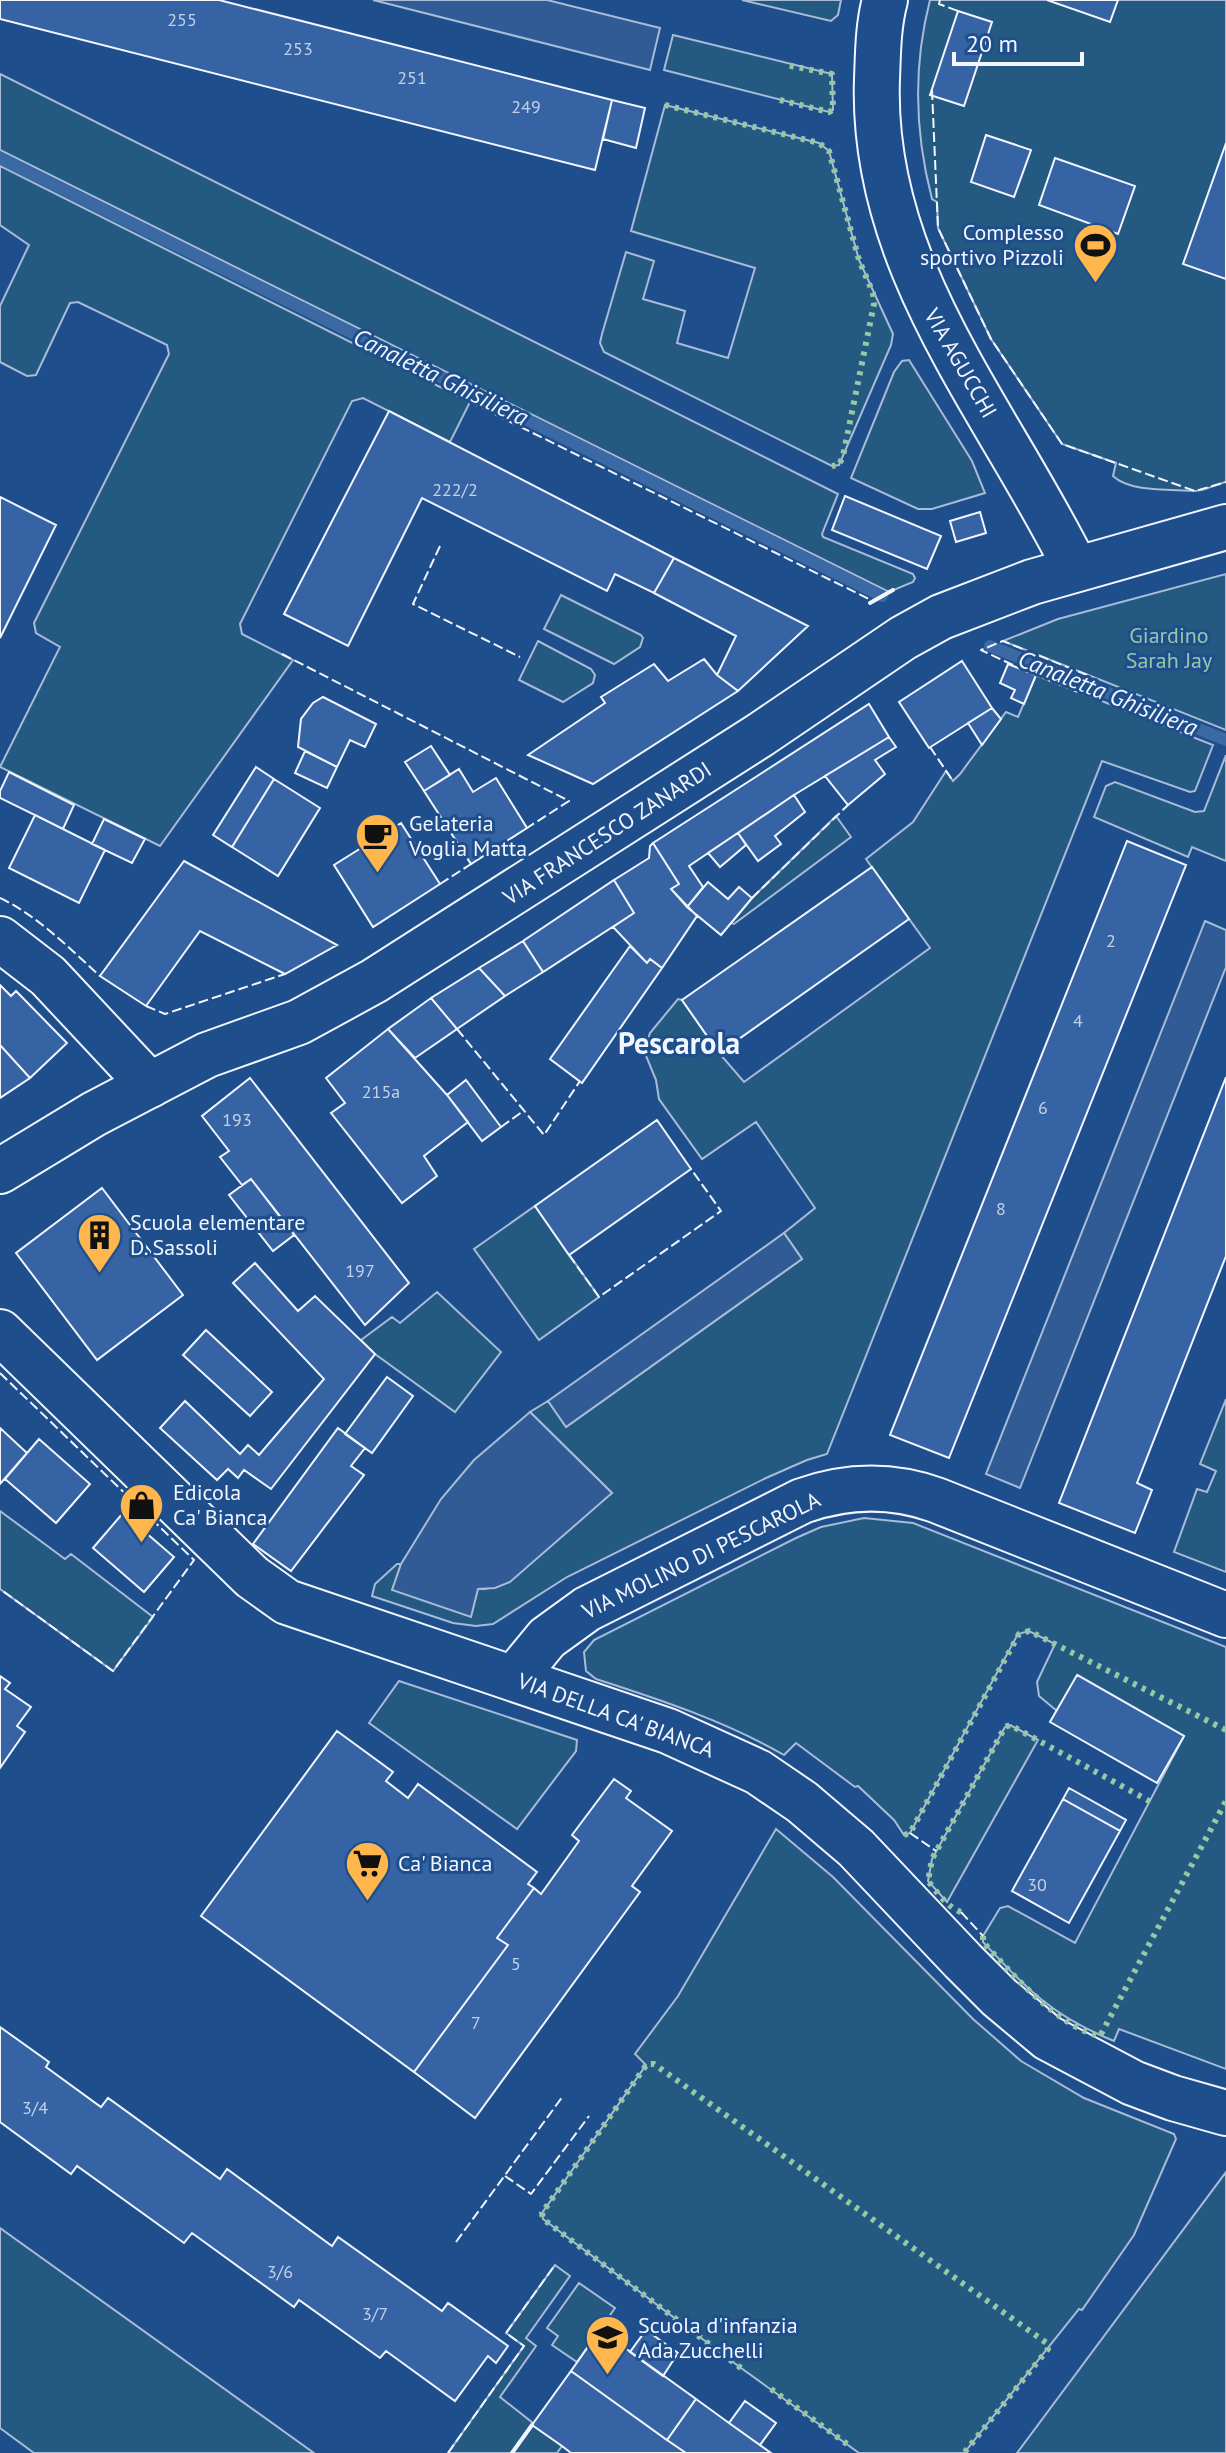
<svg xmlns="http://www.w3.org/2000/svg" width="1226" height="2453" font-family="'PT Sans',sans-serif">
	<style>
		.green { fill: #245a82; stroke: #a8bbd7; stroke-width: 2 }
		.parking { fill: #305b95; stroke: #a8bbd7; stroke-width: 2 }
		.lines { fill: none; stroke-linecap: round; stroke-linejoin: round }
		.stream { stroke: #3b69a3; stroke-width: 12 }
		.building { fill: #3563a3; stroke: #f2f6ff; stroke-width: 2 }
		.minor-casing { stroke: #f2f6ff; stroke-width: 48 }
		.major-casing { stroke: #f2f6ff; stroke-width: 48 }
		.minor { stroke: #1f4e8c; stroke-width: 44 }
		.major { stroke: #1f4e8c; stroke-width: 44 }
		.hedge { stroke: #97c8a6; stroke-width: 6; stroke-dasharray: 4 6; stroke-linecap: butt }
		.fence { stroke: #f2f6ff; stroke-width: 2; stroke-dasharray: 10 4; stroke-linecap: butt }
		.wall { stroke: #f2f6ff; stroke-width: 4 }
		.labels { text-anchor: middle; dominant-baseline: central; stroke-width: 6; stroke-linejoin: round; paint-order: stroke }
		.number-label { font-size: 18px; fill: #c3d1e8 }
		.poi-label { font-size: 22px; fill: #f2f6ff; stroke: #1f4e8c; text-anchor: start }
		.street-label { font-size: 22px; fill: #f2f6ff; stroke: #1f4e8c }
		.park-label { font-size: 22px; fill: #97c8a6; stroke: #1f4e8c }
		.water-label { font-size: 24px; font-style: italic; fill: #f2f6ff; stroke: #1f4e8c }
		.district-label { font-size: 30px; font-weight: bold; fill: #f2f6ff; stroke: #1f4e8c }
	</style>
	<rect width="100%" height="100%" fill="#1f4e8c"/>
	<!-- green -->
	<path class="green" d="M742,0H841L838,15L831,21Z
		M930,0H1226V482C1217,484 1204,491 1195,491C1172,489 1131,493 1113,476L1116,463L1062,444L991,339L938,228L937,202L932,199C915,134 913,66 930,0Z
		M673,35L832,74L833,110L829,112L664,70Z
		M0,74L838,494L822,534L823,537L913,574L915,578L913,582L889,592L0,150Z
		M665,105L819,143L829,151L859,260L893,334L891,345L839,465L832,466L604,352L600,343L602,334L626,252L654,261L643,299L685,311L677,343L728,358L755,268L631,231Z
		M0,166L470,402L450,442L363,398L352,401L240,624L242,634L293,660L160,846L0,767L60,647L36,633L34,623L169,354L167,345L78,302L70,303L36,375L27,376L0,362V306L29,245L0,225Z
		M909,360L972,461L985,493L932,509H918L851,478L894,372L902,361Z
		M1226,574V730L1003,641L1058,619Z
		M561,595L641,635L643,638L640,647L614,664L544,629Z
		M538,641L591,669L595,675L593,683L563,702L519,680Z
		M1036,675L1213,745L1195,791L1190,792L1102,761L827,1454L807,1460L766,1478L567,1577L493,1624L476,1626L453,1623L372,1596L375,1584L397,1564H401L393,1590L486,1589L612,1493L530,1412L548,1401L567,1426L802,1259L784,1233L815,1208L756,1122L702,1159L659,1099L656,1080L644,1051L650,1033L678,999L682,1000L719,1053L744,1082L930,948L866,859L913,822L946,771L953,781L960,774L1006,712L1018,717Z
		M1226,755V861L1192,847L1188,857L1094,817L1106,786L1115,782L1195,812L1204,811Z
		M836,816L851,837L734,924L731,923L752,898Z
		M535,1206L599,1297L539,1340L474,1249Z
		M437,1292L501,1352L455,1412L375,1354L361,1340L392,1317L400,1323Z
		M1226,1399V1572L1174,1552L1197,1489L1207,1492L1216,1471L1200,1464Z
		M0,1511L65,1559L71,1554L153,1617L113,1671L0,1589Z
		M864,1518L913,1523L1226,1647V2069L1119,2029L1114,2041C1052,2016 1028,1990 983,1942V1936L1000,1908L1008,1906L1075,1943L1184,1736L1078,1675L1057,1711L1039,1696L1037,1682L1055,1644L1029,1631L1018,1634L910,1833L904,1835L894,1820L858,1786L855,1787L796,1743L784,1755C725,1721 661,1700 596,1679L586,1671L584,1652L594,1640L796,1538L821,1527Z
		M399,1681L577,1740L576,1751L517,1829L369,1723Z
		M1010,1725L1038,1740L947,1902L928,1881L932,1859L1005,1727Z
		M776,1829L833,1877L973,2019L1021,2061L1084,2098L1174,2134L1176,2139L1134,2235L1082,2310L1079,2309L964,2453H859L741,2368L543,2219L542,2213L646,2065L635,2054L678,1996Z
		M1226,2172V2453H1017Z
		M0,2228L314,2453H34L0,2428Z
		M555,2265L570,2276L526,2338L536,2346L500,2397L562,2446L557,2453H448L524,2346L506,2333Z
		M579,2283L615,2308L577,2362L552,2345L558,2336L547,2328Z"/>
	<!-- parking -->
	<path class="parking" d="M373,0H547L660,28L650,70Z
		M1205,921L1226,930V967L1020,1488L986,1474Z
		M784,1233L802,1259L566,1427L548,1401Z
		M530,1412L612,1493L510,1582L495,1588L478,1589L471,1617L392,1590L401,1564L441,1499L474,1460Z"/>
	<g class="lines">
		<!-- stream -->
		<path class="stream" d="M0,158L882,596
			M990,646L1226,740"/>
	</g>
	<!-- building -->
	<path class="building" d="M0,0H219L612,100L595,170L0,19Z
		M1047,0H1118L1110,22Z
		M958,11L992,22L964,106L930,95Z
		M612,100L645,108L636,148L603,139Z
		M986,135L1031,150L1014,197L971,182Z
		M1226,143V279L1183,264Z
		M1055,158L1135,186L1118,234L1039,205Z
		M389,411L674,558L654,593L615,574L607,591L422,498L348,646L284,614Z
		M845,496L941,536L927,569L832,530Z
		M0,497L56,525L0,638Z
		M980,512L986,533L956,542L950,521Z
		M674,558L808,626L738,691L717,675L736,636L654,593Z
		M704,659L717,675L738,691L593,784L528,755L605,703L601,697L654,664L668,681Z
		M962,661L992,708L929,748L899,702Z
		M1008,664L1036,675L1024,704L1011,698L1015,690L1000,683Z
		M323,697L376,724L365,747L350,740L337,767L298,747L301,719L313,703Z
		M869,704L889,737L794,795L689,866L703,887L687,907L671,889L679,884L653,843Z
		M992,708L1001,719L982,745L968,723Z
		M889,737L896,747L875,760L885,774L848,805L825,776Z
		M431,746L450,775L424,791L405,762Z
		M305,751L337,767L327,788L295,773Z
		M256,767L274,779L232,847L213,835Z
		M459,769L473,792L496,778L527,828L471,864L424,791Z
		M9,772L74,805L63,829L0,798V791Z
		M274,779L320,808L278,876L232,847Z
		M794,795L805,812L775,836L781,844L758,861L738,833Z
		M35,815L105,850L79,903L9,868Z
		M104,819L145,839L132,863L92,844Z
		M401,823L440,884L373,927L334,865Z
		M738,833L746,845L720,867L708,853Z
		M1127,841L1186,865L949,1458L890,1435Z
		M653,843L679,884L671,889L697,916L662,968L650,959L647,963L613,927L634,913L614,880L649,858L650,846Z
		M184,861L337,945L285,974L200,931L146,1006L100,976Z
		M872,867L909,919L719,1053L682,1000Z
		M614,880L634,913L543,972L523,941Z
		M708,882L728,899L739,887L752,898L721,935L687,907Z
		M523,941L543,972L505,996L479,968Z
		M630,946L647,963L650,959L662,968L582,1083L550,1059Z
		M479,968L505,996L457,1029L431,998Z
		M0,985L11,996L16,991L67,1043L30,1078L0,1045Z
		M431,998L457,1029L415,1058L388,1029Z
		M388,1029L447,1095L468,1122L424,1156L437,1176L402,1203L331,1113L345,1103L326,1078Z
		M0,1045L30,1078L0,1098Z
		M1226,1077V1256L1137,1483L1152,1490L1135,1533L1059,1503Z
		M250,1078L409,1283L365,1325L251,1179L242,1185L220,1157L229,1151L202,1116Z
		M466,1080L501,1127L482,1141L447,1095Z
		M657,1120L691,1169L569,1255L535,1206Z
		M251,1179L294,1235L273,1251L229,1195Z
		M102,1188L183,1295L97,1360L16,1253Z
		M255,1263L298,1311L315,1296L375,1354L271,1489L244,1470L238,1478L228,1469L217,1480L160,1428L185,1401L240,1454L248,1445L259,1455L324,1379L233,1283Z
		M206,1330L272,1392L250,1416L183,1355Z
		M387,1377L413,1396L372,1453L345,1434Z
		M0,1428L27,1453L0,1484Z
		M338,1428L365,1448L351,1466L364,1475L291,1571L253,1544Z
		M39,1439L90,1484L56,1523L5,1479Z
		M123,1513L174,1557L144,1592L93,1548Z
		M1077,1675L1184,1736L1157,1783L1050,1722Z
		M0,1676L10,1683L5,1689L31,1707L17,1726L25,1732L0,1768Z
		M337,1731L393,1772L386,1781L408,1798L418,1784L537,1872L528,1884L534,1888L497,1938L508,1945L414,2072L201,1916Z
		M614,1779L631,1791L626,1798L672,1831L632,1886L640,1892L475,2118L414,2072L508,1945L497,1938L534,1888L541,1894L579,1841L572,1835Z
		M1069,1788L1126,1820L1120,1831L1063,1799Z
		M1063,1799L1120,1831L1069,1923L1012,1891Z
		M0,2027L49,2062L46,2067L101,2107L108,2098L220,2179L227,2169L332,2246L338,2237L442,2311L448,2303L508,2346L496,2363L488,2356L455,2401L386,2351L380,2358L299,2300L294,2307L192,2233L184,2243L77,2166L71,2174L0,2122Z
		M600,2330L696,2399L667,2440L571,2371Z
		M646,2330L678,2353L663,2376L630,2352Z
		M571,2371L667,2440L686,2453H571L562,2446L532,2425Z
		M696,2399L729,2423L771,2453H686L667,2440Z
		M745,2401L776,2423L760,2445L729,2423Z"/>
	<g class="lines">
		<defs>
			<path id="minor" d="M885,0C878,26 878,53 877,79C870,267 997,409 1076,569
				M0,939L48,976L150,1085
				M0,1332L252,1577L287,1602L668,1731L758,1772L802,1802L856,1848L963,1961L999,1997L1048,2038L1133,2083L1173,2098L1226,2113
				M514,1678L547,1638L587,1609L802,1501C847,1485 891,1484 936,1500L1226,1615"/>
			<path id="major" d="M0,1171L94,1114L207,1055L299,1022L374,981L760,735L903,638L941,617L1032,582L1226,527"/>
		</defs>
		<!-- minor casing -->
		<use href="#minor" class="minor-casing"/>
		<!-- major casing -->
		<use href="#major" class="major-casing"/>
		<!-- minor -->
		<use href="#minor" class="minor"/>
		<!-- major -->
		<use href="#major" class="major"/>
		<!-- hedge -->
		<path class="hedge" d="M780,100L829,112L833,110L832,74L786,65
			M665,105L819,143L829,151L859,260L873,293L874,304L843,456L839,465L832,466
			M904,1835L910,1833L1019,1634L1029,1631L1226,1730
			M961,1912C948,1908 937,1892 928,1881L932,1859L1005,1727L1010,1725L1151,1802
			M983,1936V1942C1010,1972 1059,2028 1100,2036L1226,1801
			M741,2368L543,2219L542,2213L647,2064H654L1048,2344V2349L964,2453
			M771,2389L847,2444"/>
		<!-- fence -->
		<path class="fence" d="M940,0L939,4L958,11L957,14
			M932,90L938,228L991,339L1062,444L1195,491L1226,482
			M470,402L873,601
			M440,546L413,604L520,657
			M282,654L569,801L527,828
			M1013,665L981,650L1003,641L1087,675
			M1031,673L1080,693
			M930,747L953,781
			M440,884L471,864
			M0,898C38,916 69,948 100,976
			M752,898L848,805
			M146,1006L165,1014L285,974
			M457,1029L544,1135L580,1081
			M501,1127L522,1112
			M569,1255L599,1297L721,1211L691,1169
			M0,1373L194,1560L113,1671L0,1589
			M910,1833L936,1851
			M961,1912L983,1936
			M505,2176L531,2194L589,2116
			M456,2242L563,2096
			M448,2453L524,2346L506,2333L555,2265"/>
		<!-- wall -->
		<path class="wall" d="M870,603L893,590
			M512,2453L532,2425"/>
	</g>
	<!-- icons -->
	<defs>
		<symbol id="stadium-pin" viewBox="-11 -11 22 30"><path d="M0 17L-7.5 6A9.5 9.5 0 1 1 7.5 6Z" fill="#ffb74d" stroke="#1f4e8c"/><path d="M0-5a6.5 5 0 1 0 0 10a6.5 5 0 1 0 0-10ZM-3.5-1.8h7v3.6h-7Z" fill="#111"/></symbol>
		<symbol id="cafe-pin" viewBox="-11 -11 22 30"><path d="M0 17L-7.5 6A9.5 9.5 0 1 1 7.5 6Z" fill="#ffb74d" stroke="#1f4e8c"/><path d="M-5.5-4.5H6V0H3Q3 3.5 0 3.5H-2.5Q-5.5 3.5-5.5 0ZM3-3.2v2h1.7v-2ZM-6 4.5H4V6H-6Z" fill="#111"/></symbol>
		<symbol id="building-pin" viewBox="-11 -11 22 30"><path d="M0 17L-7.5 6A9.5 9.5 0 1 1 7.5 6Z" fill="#ffb74d" stroke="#1f4e8c"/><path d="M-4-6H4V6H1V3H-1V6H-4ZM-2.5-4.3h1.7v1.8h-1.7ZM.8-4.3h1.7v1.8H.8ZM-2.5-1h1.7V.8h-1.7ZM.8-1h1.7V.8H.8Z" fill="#111"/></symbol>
		<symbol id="shop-pin" viewBox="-11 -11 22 30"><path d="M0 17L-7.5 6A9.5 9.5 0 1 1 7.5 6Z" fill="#ffb74d" stroke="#1f4e8c"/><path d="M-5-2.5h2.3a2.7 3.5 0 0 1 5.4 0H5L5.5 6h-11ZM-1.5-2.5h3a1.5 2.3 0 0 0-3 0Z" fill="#111"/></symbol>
		<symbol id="supermarket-pin" viewBox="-11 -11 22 30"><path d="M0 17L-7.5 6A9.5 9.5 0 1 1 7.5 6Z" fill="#ffb74d" stroke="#1f4e8c"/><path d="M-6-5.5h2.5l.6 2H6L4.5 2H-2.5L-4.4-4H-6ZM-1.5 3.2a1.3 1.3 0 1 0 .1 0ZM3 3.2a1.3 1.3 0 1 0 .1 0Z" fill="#111"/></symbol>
		<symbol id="school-pin" viewBox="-11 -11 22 30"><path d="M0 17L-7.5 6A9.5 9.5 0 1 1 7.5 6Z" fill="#ffb74d" stroke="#1f4e8c"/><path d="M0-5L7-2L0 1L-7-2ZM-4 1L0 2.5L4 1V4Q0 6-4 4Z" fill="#111"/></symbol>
	</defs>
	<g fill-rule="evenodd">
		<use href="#stadium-pin" x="1070" y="220" width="51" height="69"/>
		<use href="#cafe-pin" x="352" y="810" width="51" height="69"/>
		<use href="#building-pin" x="74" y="1210" width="51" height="69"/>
		<use href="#shop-pin" x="116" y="1480" width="51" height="69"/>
		<use href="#supermarket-pin" x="342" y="1838" width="51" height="69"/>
		<use href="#school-pin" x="582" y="2312" width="51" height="69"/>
	</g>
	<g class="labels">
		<!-- number labels -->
		<g class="number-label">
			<text x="182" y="19">255</text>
			<text x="298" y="48">253</text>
			<text x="412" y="77">251</text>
			<text x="526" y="106">249</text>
			<text x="455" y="489">222/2</text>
			<text x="1111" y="940">2</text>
			<text x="1078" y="1020">4</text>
			<text x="381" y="1091">215a</text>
			<text x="1043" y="1107">6</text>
			<text x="237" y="1119">193</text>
			<text x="1001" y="1208">8</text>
			<text x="360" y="1270">197</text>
			<text x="1037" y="1884">30</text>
			<text x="516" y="1963">5</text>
			<text x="476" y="2022">7</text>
			<text x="35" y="2107">3/4</text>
			<text x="280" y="2271">3/6</text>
			<text x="375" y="2313">3/7</text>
		</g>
		<!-- poi labels -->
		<g class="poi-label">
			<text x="1064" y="232" text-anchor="end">Complesso<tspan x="1064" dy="25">sportivo Pizzoli</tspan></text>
			<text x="409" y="823">Gelateria<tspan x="409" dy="25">Voglia Matta</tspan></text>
			<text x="130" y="1222">Scuola elementare<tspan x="130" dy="25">D. Sassoli</tspan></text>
			<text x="173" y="1492">Edicola<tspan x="173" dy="25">Ca' Bianca</tspan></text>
			<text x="398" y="1863">Ca' Bianca</text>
			<text x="638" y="2325">Scuola d'infanzia<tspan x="638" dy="25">Ada Zucchelli</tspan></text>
		</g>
		<!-- street labels -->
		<g class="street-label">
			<text transform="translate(961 363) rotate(60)">VIA AGUCCHI</text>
			<text transform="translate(607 833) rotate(-33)">VIA FRANCESCO ZANARDI</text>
			<text transform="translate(701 1555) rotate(-26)">VIA MOLINO DI PESCAROLA</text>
			<text transform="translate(616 1715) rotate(20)">VIA DELLA CA' BIANCA</text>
		</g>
		<!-- park labels -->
		<g class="park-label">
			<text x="1169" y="635">Giardino<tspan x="1169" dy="25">Sarah Jay</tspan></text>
		</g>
		<!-- water labels -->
		<g class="water-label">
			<text transform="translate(441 377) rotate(26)">Canaletta Ghisiliera</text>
			<text transform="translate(1108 693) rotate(22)">Canaletta Ghisiliera</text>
		</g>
		<!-- district labels -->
		<g class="district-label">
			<text x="679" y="1042">Pescarola</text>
		</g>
	</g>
	<!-- scale -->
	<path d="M954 52v12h128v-12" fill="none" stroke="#f2f6ff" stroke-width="4"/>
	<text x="966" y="52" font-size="24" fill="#f2f6ff" stroke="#1f4e8c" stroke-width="6" paint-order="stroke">20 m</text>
</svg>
